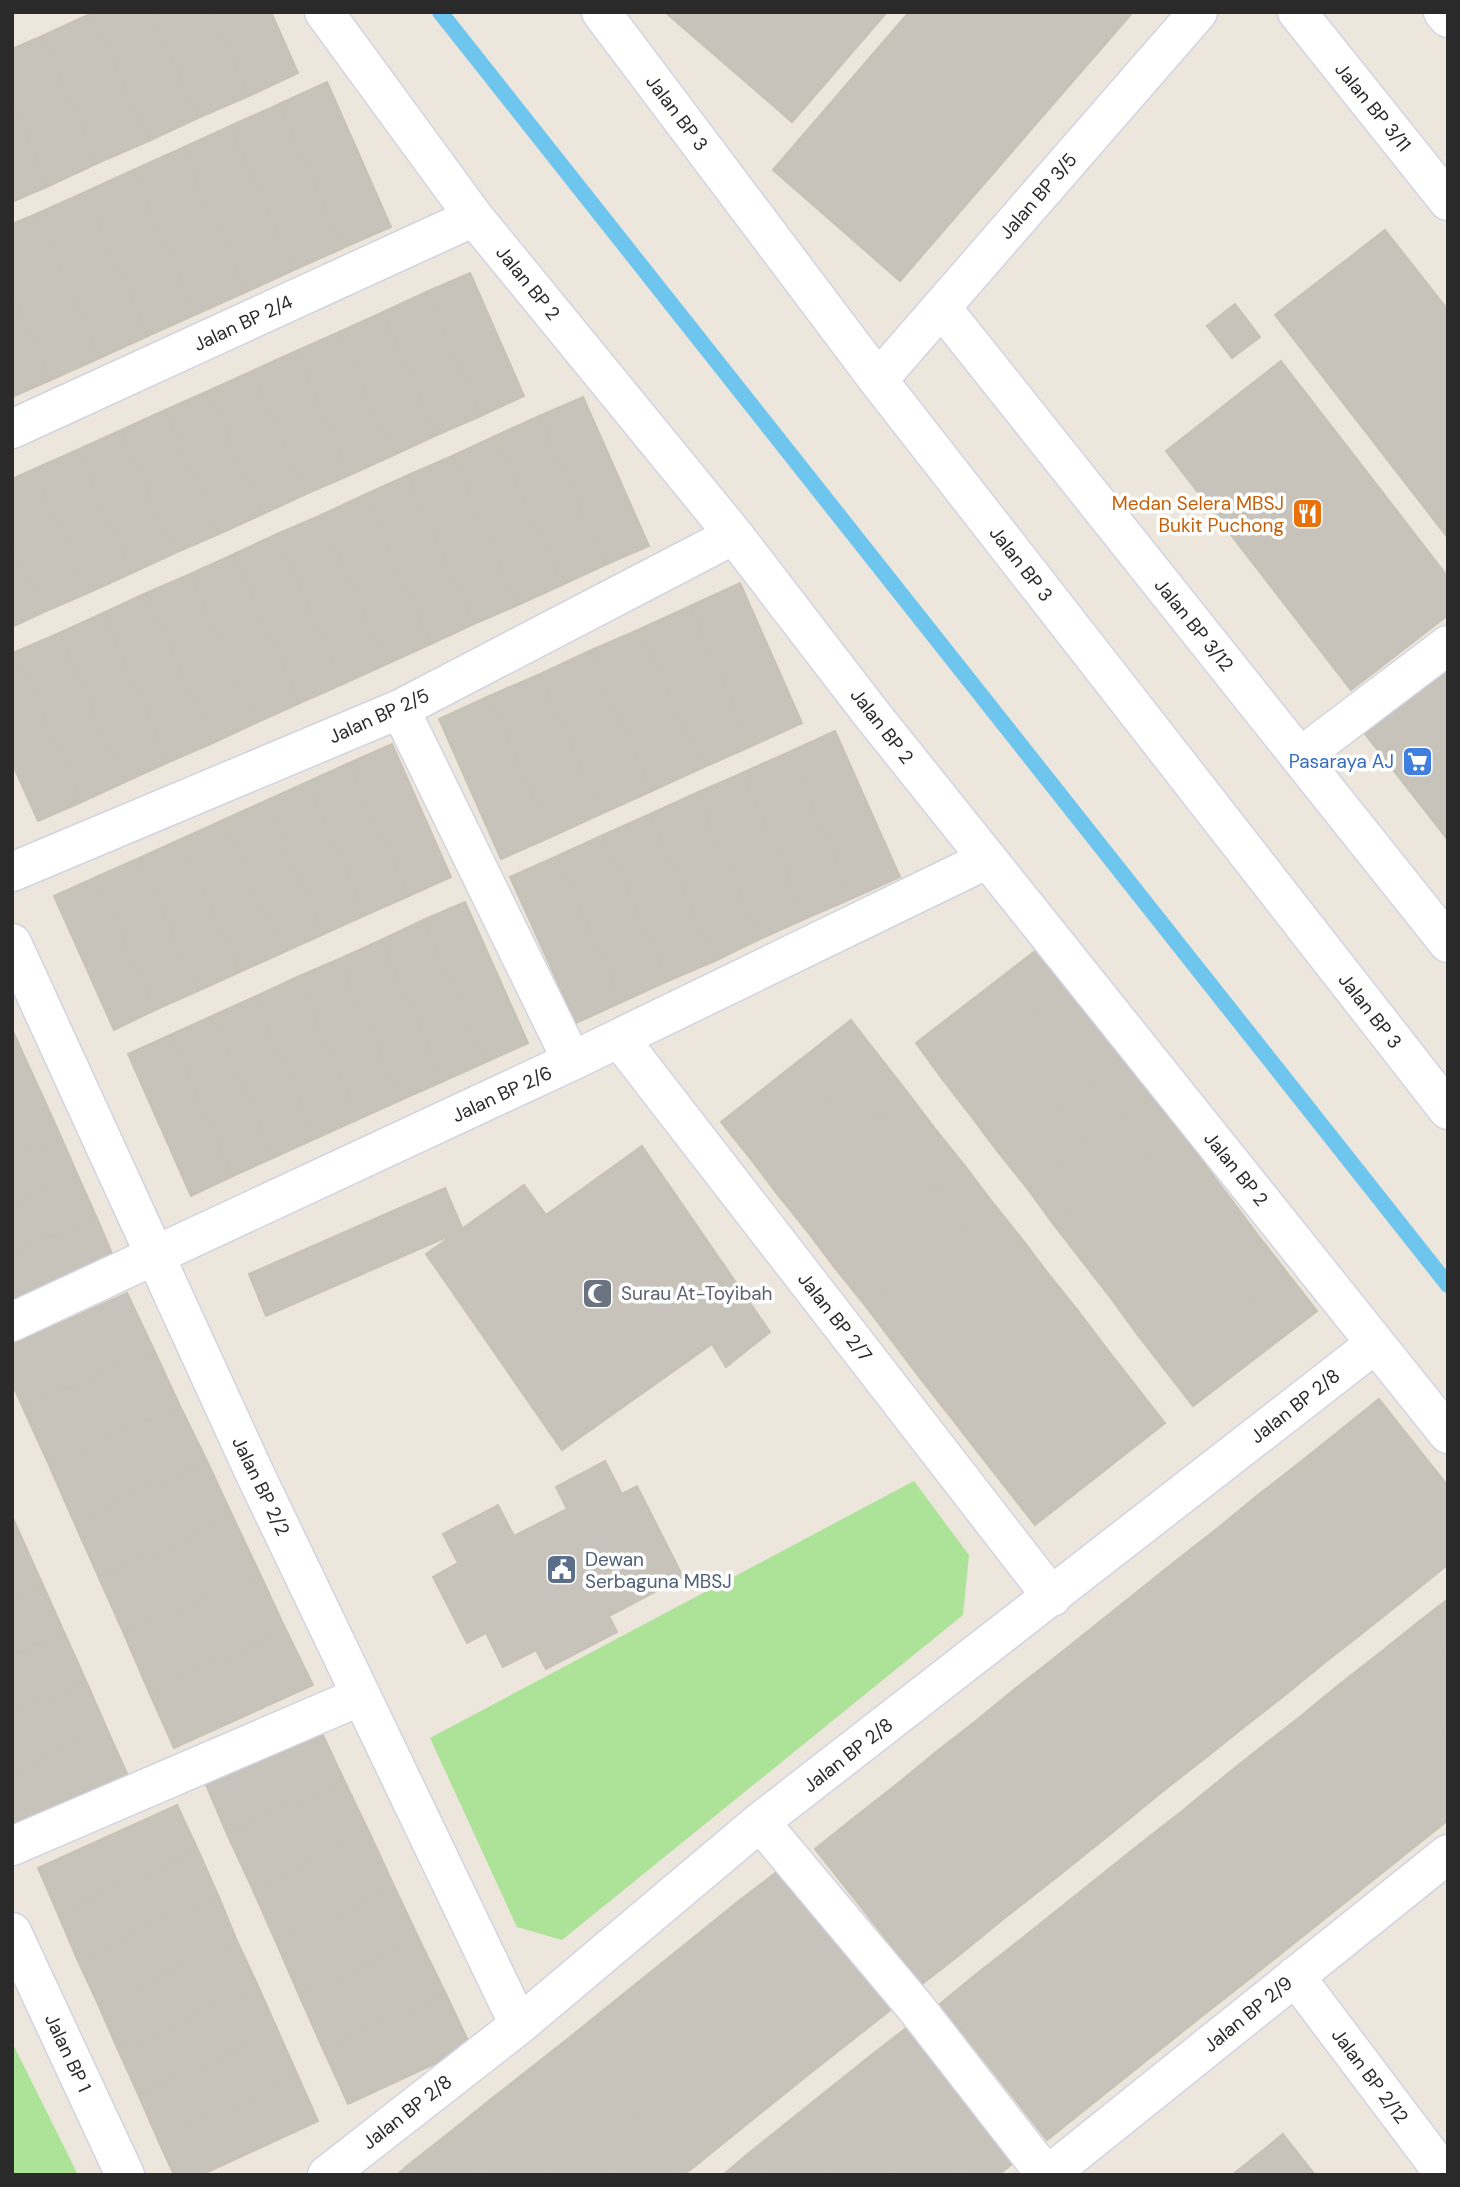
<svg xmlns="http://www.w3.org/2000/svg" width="1460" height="2187" font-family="'DM Sans',sans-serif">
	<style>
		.green { fill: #ade398 }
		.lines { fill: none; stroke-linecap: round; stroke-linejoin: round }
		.stream { stroke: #6ec5ee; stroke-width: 16 }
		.building { fill: #c7c3bb; stroke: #c7c2b5; stroke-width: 2 }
		.minor-casing { stroke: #d1d3e3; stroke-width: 41 }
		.minor { stroke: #fff; stroke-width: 38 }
		.labels { text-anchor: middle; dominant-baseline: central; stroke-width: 7; stroke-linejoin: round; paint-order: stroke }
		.street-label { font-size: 19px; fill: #2a2a2a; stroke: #fff }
		.food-label { font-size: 19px; fill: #c56008; stroke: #fff; text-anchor: end }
		.shop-label { font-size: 19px; fill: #366cbe; stroke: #fff; text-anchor: end }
		.worship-label { font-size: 19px; fill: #5b616d; stroke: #fff; text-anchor: start }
		.service-label { font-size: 19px; fill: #4e5e75; stroke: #fff; text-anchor: start }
	</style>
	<rect width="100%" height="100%" fill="#ece6dc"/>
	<!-- green -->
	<path class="green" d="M914,1481L969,1555L963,1615L562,1940L517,1927L430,1738Z
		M12,2042L78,2175H12Z"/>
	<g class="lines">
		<!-- stream -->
		<path class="stream" d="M440,12L1448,1285"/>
	</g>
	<!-- building -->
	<path class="building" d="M94,12H152L198,118L149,141L92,13Z
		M152,12H212L249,96L198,118Z
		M212,12H271L298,73L249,96Z
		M665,12H887L792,122Z
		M909,12H1133L900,281L773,170Z
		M92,13L149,141L98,163L42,36Z
		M42,36L98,163L49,186L12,103V49Z
		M327,82L391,227L343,248L279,104Z
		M12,103L49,186L12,202Z
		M279,104L343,248L294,270L230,126Z
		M230,126L294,270L246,292L182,148Z
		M182,148L246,292L197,314L133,170Z
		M133,170L197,314L148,336L85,192Z
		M85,192L148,336L100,358L36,214Z
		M36,214L100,358L51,380L12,291V224Z
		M1385,230L1448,310V538L1275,315Z
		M470,273L524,396L481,416L426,292Z
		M12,291L51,380L12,397Z
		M426,292L481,416L437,435L383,312Z
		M1235,304L1260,337L1232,358L1207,326Z
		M383,312L437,435L394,455L339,332Z
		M339,332L394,455L350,475L296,351Z
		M296,351L350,475L306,494L252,371Z
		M1281,361L1448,577V615L1351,690L1166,451Z
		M252,371L306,494L263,514L208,391Z
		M208,391L263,514L219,534L165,410Z
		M583,397L649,546L605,565L539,416Z
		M165,410L219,534L175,553L121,430Z
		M539,416L605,565L562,585L495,436Z
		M121,430L175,553L132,573L77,450Z
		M495,436L562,585L518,605L452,456Z
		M77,450L132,573L88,593L34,469Z
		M452,456L518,605L474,624L408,475Z
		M34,469L88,593L44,612L12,539V479Z
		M408,475L474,624L431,644L364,495Z
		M364,495L431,644L387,664L321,515Z
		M321,515L387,664L343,684L277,534Z
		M277,534L343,684L300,703L234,554Z
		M12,539L44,612L12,627Z
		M234,554L300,703L256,723L190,574Z
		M190,574L256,723L213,743L146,593Z
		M740,583L802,723L752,746L690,606Z
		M146,593L213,743L169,762L103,613Z
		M690,606L752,746L702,768L640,629Z
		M103,613L169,762L125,782L59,633Z
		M640,629L702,768L652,791L589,651Z
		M59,633L125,782L82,802L15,652Z
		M589,651L652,791L601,814L540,674Z
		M15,652L82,802L38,821L12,763V654Z
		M1448,669V789L1423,808L1365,734Z
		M540,674L601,814L551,837L489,696Z
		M489,696L551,837L501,859L439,719Z
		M835,731L900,877L853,898L789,752Z
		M392,744L451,877L409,896L349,763Z
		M789,752L853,898L807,918L742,773Z
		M349,763L409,896L366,915L307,782Z
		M742,773L807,918L760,939L696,793Z
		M307,782L366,915L324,934L265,801Z
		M1448,789V840L1423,808Z
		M696,793L760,939L715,961L650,814Z
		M265,801L324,934L282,953L223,820Z
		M650,814L715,961L668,981L603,835Z
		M223,820L282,953L240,972L181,839Z
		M603,835L668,981L622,1002L557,856Z
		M181,839L240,972L198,991L139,858Z
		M557,856L622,1002L576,1023L510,877Z
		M139,858L198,991L155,1010L96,877Z
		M96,877L155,1010L114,1030L54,896Z
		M465,902L528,1043L486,1062L423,920Z
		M423,920L486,1062L444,1081L381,940Z
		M381,940L444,1081L401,1100L339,959Z
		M1039,948L1067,985L943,1080L916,1043Z
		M339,959L401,1100L359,1119L297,977Z
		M297,977L359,1119L317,1138L254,997Z
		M1067,985L1095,1020L971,1116L943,1080Z
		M254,997L317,1138L275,1157L212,1016Z
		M212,1016L275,1157L233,1176L170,1035Z
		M851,1020L879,1056L750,1158L721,1122Z
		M1095,1020L1123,1057L998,1152L971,1116Z
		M12,1029L25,1058L12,1063Z
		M170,1035L233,1176L191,1196L128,1054Z
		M879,1056L908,1093L778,1195L750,1158Z
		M1123,1057L1150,1093L1027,1188L998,1152Z
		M25,1058L43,1097L12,1111V1063Z
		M908,1093L936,1130L807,1231L778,1195Z
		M1150,1093L1178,1130L1054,1225L1027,1188Z
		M43,1097L61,1137L12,1159V1111Z
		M936,1130L965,1166L835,1268L807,1231Z
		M1178,1130L1206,1166L1082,1261L1054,1225Z
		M61,1137L78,1176L12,1206V1159Z
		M642,1146L770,1332L726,1367L712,1344L562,1450L426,1254L524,1185L546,1215Z
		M965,1166L993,1203L864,1304L835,1268Z
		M1206,1166L1233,1202L1110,1297L1082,1261Z
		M78,1176L96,1216L12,1254V1206Z
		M445,1188L463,1230L266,1316L249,1274Z
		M1233,1202L1261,1239L1137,1334L1110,1297Z
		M993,1203L1022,1239L892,1341L864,1304Z
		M96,1216L113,1256L12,1301V1254Z
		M1022,1239L1050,1276L920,1378L892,1341Z
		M1261,1239L1289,1275L1165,1370L1137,1334Z
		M1289,1275L1317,1311L1193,1406L1165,1370Z
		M1050,1276L1079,1312L949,1415L920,1378Z
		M127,1293L154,1350L23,1408L12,1383V1345Z
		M1079,1312L1107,1349L977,1451L949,1415Z
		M1107,1349L1136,1386L1006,1488L977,1451Z
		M154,1350L180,1406L49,1465L23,1408Z
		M1136,1386L1165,1423L1035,1525L1006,1488Z
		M1379,1399L1448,1486V1565L1446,1566L1338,1432Z
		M180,1406L207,1461L74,1522L49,1465Z
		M1338,1432L1446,1566L1405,1599L1298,1464Z
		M207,1461L233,1517L99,1578L74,1522Z
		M605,1461L622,1494L637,1486L683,1577L609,1616L617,1632L546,1669L536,1650L503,1667L486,1633L467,1643L433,1577L458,1563L443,1534L498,1505L514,1536L567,1509L556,1487Z
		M1298,1464L1405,1599L1365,1631L1258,1495Z
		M1258,1495L1365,1631L1324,1663L1218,1528Z
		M12,1516L20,1534L12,1537Z
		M233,1517L260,1574L124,1634L99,1578Z
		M1218,1528L1324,1663L1285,1695L1177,1560Z
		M20,1534L42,1583L12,1596V1537Z
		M1177,1560L1285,1695L1244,1727L1137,1592Z
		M260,1574L286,1630L149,1692L124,1634Z
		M42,1583L64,1632L12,1655V1596Z
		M1137,1592L1244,1727L1204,1759L1097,1624Z
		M1448,1599V1654L1421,1620Z
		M1421,1620L1448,1654V1737L1381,1652Z
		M1097,1624L1204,1759L1163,1791L1057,1656Z
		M286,1630L313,1685L174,1748L149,1692Z
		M64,1632L86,1681L12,1714V1655Z
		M1381,1652L1448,1737V1820L1340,1684Z
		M1057,1656L1163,1791L1124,1823L1016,1688Z
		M86,1681L107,1729L12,1773V1714Z
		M1340,1684L1448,1820L1408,1852L1301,1716Z
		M1016,1688L1124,1823L1083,1856L976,1721Z
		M1301,1716L1408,1852L1368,1884L1260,1748Z
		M976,1721L1083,1856L1043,1888L936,1752Z
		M319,1727L344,1780L227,1834L204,1780Z
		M107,1729L129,1778L12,1832V1773Z
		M1260,1748L1368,1884L1328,1916L1220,1780Z
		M936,1752L1043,1888L1002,1920L896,1785Z
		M344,1780L370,1834L252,1888L227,1834Z
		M1220,1780L1328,1916L1288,1948L1181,1812Z
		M896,1785L1002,1920L963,1952L855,1817Z
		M177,1805L198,1850L58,1914L38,1868Z
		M1181,1812L1288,1948L1248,1980L1140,1844Z
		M855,1817L963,1952L922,1984L815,1849Z
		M370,1834L395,1888L276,1942L252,1888Z
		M1140,1844L1248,1980L1207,2012L1100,1876Z
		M198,1850L218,1895L77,1959L58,1914Z
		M782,1868L893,2008L851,2041L740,1900Z
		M1100,1876L1207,2012L1167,2044L1060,1908Z
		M395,1888L420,1941L299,1995L276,1942Z
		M218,1895L237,1941L98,2004L77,1959Z
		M740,1900L851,2041L809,2074L698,1934Z
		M1060,1908L1167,2044L1127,2076L1020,1940Z
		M698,1934L809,2074L768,2107L657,1967Z
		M1020,1940L1127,2076L1087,2108L979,1972Z
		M237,1941L258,1986L118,2050L98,2004Z
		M420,1941L446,1994L323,2049L299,1995Z
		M657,1967L768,2107L726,2141L616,2000Z
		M979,1972L1087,2108L1047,2140L940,2004Z
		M258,1986L278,2031L138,2094L118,2050Z
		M446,1994L471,2047L348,2104L323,2049Z
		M616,2000L726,2141L685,2174L574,2034Z
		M910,2025L1016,2161L998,2175H962L869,2057Z
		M278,2031L298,2076L158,2140L138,2094Z
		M574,2034L685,2174L684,2175H617L532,2067Z
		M869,2057L962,2175H897L829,2089Z
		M532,2067L617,2175H549L490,2100Z
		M298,2076L318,2121L201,2175H174L158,2140Z
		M829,2089L897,2175H831L789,2121Z
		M490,2100L549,2175H482L449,2133Z
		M789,2121L831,2175H766L749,2153Z
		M449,2133L482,2175H414L407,2166Z
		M1283,2134L1315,2175H1254L1246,2164Z
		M749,2153L766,2175H723Z
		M1246,2164L1254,2175H1232Z
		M407,2166L414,2175H397Z"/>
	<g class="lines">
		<defs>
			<path id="minor" d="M324,12L474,217L734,535L870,712L1448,1434
				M601,12L878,380L1448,1110
				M1297,12L1448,201
				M1443,12L1448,18
				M941,307L1448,943
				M878,380L1198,12
				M12,429L474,217
				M400,709L572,1061
				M1300,757L1448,645
				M12,872L400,709L734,535
				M12,943L255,1474L519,2025
				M619,1038L1052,1597
				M12,1322L572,1061L988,859
				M760,1822L916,2008L1046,2175
				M12,1846L361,1696
				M12,1932L125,2175
				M1295,1976L1445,2175
				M327,2175L519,2025L760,1822L1375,1344
				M1048,2175L1448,1854"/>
		</defs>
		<!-- minor casing -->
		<use href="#minor" class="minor-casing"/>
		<!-- minor -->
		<use href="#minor" class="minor"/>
	</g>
	<!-- icons -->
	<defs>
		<symbol id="restaurant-square" viewBox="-11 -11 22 22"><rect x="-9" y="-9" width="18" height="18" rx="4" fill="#e8710a" stroke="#fff"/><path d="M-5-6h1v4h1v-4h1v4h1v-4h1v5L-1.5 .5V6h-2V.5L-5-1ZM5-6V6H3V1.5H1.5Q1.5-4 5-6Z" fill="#fff"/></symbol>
		<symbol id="supermarket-square" viewBox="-11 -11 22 22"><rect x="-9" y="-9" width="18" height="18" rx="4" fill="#3f7fe0" stroke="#fff"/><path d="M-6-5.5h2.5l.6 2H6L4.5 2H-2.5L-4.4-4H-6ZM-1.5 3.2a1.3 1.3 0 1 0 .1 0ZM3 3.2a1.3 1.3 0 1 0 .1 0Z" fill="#fff"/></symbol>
		<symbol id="mosque-square" viewBox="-11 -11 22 22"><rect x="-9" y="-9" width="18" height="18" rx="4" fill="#6b7280" stroke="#fff"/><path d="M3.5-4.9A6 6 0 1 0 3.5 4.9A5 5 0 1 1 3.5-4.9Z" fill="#fff"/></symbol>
		<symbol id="civic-square" viewBox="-11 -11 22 22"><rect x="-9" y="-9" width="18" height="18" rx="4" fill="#5c6f8a" stroke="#fff"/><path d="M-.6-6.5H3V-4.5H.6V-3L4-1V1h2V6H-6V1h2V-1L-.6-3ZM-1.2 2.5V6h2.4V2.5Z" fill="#fff"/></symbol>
	</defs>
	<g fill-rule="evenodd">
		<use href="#restaurant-square" x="1290" y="496" width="35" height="35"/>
		<use href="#supermarket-square" x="1400" y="744" width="35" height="35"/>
		<use href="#mosque-square" x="580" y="1276" width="35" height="35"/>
		<use href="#civic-square" x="544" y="1552" width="35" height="35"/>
	</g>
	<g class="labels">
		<!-- street labels -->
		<g class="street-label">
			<text transform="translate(1373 107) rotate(51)">Jalan BP 3/11</text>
			<text transform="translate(677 113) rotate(53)">Jalan BP 3</text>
			<text transform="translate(1038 196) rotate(-49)">Jalan BP 3/5</text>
			<text transform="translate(528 283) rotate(51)">Jalan BP 2</text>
			<text transform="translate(243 323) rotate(-25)">Jalan BP 2/4</text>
			<text transform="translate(1021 564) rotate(52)">Jalan BP 3</text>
			<text transform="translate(1194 625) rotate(51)">Jalan BP 3/12</text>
			<text transform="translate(379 716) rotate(-24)">Jalan BP 2/5</text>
			<text transform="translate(882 726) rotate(52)">Jalan BP 2</text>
			<text transform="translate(1370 1011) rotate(52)">Jalan BP 3</text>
			<text transform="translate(502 1094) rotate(-25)">Jalan BP 2/6</text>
			<text transform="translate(1236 1169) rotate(51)">Jalan BP 2</text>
			<text transform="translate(835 1317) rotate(52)">Jalan BP 2/7</text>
			<text transform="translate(1295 1406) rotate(-38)">Jalan BP 2/8</text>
			<text transform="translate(261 1486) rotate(64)">Jalan BP 2/2</text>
			<text transform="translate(848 1755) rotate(-38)">Jalan BP 2/8</text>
			<text transform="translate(1248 2014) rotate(-39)">Jalan BP 2/9</text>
			<text transform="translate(68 2053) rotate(65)">Jalan BP 1</text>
			<text transform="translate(1370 2076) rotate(53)">Jalan BP 2/12</text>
			<text transform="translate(407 2112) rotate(-38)">Jalan BP 2/8</text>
		</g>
		<!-- food labels -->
		<g class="food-label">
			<text x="1284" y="503">Medan Selera MBSJ<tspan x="1284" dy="22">Bukit Puchong</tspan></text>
		</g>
		<!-- shop labels -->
		<g class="shop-label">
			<text x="1394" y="761">Pasaraya AJ</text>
		</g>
		<!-- worship labels -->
		<g class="worship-label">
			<text x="621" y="1293">Surau At-Toyibah</text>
		</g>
		<!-- service labels -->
		<g class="service-label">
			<text x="585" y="1559">Dewan<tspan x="585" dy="22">Serbaguna MBSJ</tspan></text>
		</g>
	</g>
	<!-- border -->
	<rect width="1460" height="2187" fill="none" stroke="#2a2a2a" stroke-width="28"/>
</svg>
